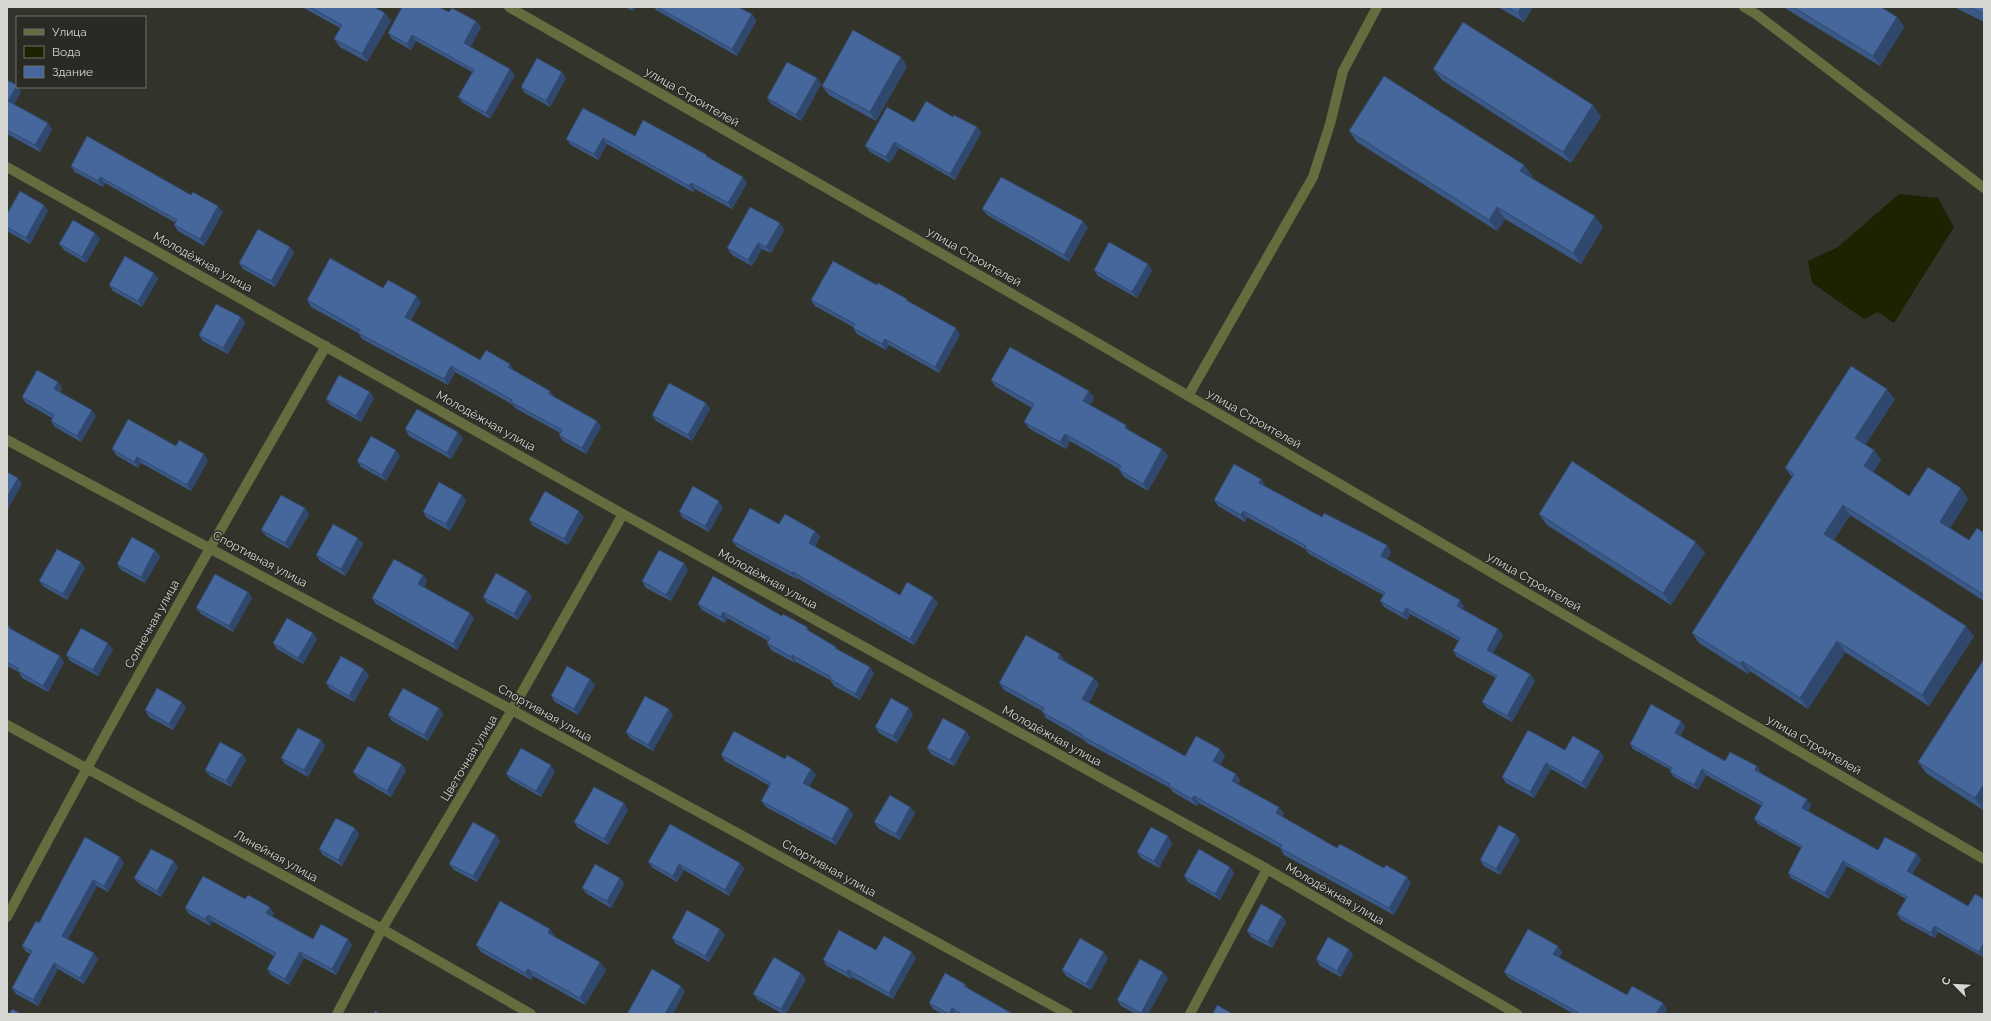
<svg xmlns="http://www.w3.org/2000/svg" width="1991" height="1021" font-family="Raleway,sans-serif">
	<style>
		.water { fill: #1d2200 }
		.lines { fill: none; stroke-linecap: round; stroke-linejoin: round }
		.minor { stroke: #656d3e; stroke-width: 10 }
		.wall { fill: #3b5986 }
		.shaded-wall { fill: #30486d }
		.building { fill: #45679c; stroke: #30486d }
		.labels { text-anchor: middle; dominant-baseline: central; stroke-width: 3; stroke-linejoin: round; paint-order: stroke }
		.street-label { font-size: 12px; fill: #d5d6d2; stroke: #282a23 }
	</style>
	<rect width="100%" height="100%" fill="#32342c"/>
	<!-- water -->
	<path class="water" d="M1899,194L1938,198L1954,227L1894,323L1878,312L1864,319L1812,283L1808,261L1838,247Z"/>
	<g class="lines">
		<!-- minor -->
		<path class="minor" d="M509,7L1063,323L1984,859
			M1744,7L1756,14L1984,188
			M7,167L623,514L1267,869L1517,1014
			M1188,396L1313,177L1330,124L1343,71L1377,7
			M7,440L512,710L1068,1014
			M7,725L382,929L531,1014
			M7,917C109,724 217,535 326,346
			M337,1014L382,929L512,710L623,514
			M1190,1014L1267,869"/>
	</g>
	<!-- wall -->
	<path class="wall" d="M302,7H374L385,13L391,21L367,62L340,47L334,39L340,28Z
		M625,7H635L633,11Z
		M654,7H738L752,14L756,21L737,56L656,10Z
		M1498,7H1533L1524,22Z
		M1783,7H1881L1897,17L1904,27L1880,66Z
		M1954,7H1984V22Z
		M449,12L476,21L481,27L470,47L515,75L490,119L463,103L458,97L472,72L416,41L411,50L392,39L388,33Z
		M907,66L876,121L829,95L822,86Z
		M1433,69L1593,105L1601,117L1571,163L1442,80Z
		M566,78L550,107L525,93L521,87Z
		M817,78L821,84L801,121L771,104L767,98Z
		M7,80L21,91L14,104L52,129L40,152L7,134Z
		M953,117L977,127L981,133L955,180L899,148L890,163L870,152L865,146L914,122Z
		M1349,131L1524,165L1532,176L1531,178L1603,227L1581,264L1505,219L1497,231L1357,142Z
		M635,136L709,158L747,183L732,209L695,189L693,192L607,144L598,160L571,145L566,139Z
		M71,166L191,195L223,212L204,246L178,231L174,225L176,223L105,183L103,187L75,172Z
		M44,205L48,211L30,244L7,231V214Z
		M982,209L1088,227L1069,262L987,215Z
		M780,223L784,230L771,253L762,249L752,266L732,255L727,248Z
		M95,233L100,239L86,263L64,250L59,244Z
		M290,247L294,253L275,287L243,269L239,263Z
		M1094,270H1152L1137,298L1098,276Z
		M154,273L158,279L142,307L113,291L109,285Z
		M877,285L907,299L909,302L960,335L939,373L889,345L886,350L857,334L853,328V327L815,306L811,300Z
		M383,288L421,302L411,320L480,360L514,370L555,397H554L597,421L601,427L586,454L563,441L559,435L560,433L515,408L513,405L455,372L448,385L362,339L358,333L311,307L307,300Z
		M241,317L245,323L228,354L203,341L199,335Z
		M991,380L1089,391L1094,398L1090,405L1168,456L1148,491L1124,477L1119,470V469L1070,441L1066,449L1030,429L1024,422L1032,408L996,387Z
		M58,382L62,388L60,392L96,416L81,442L55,427L51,421L52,418L26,403L22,397Z
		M374,398L361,422L330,405L326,399Z
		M1895,399L1865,445L1874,450L1881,460L1873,473L1909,496L1968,499L1950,528L1969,540L1984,533V601L1850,515L1834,540L1974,636L1929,706L1845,652L1808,709L1750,671L1748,674L1699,643L1692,633L1792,477L1785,468Z
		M706,403L710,409L692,441L656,421L652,415Z
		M405,429L463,438L451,459L409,436Z
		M176,446L208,460L191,491L141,463L138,468L116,455L112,449Z
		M400,456L386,481L361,467L357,461Z
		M1261,479L1265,485V486L1322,517L1387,545L1391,552L1387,559L1464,606L1462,609L1498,629L1503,635L1493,653L1530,674L1535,681L1512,722L1487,708L1482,702L1496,678L1457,657L1453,651L1459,641L1410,614L1407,620L1384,607L1380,601L1383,595L1309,554L1305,549L1247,517L1245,522L1218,506L1214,500Z
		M462,495L466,501L450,531L427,518L423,512Z
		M723,507L709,532L683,518L679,512Z
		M305,508L309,514L289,549L266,536L261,530Z
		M1539,514L1705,553L1671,605L1547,525Z
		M584,517L568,545L533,526L529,520Z
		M779,524L815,531L820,537L815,546L900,595L933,597L938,603L914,645L797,578L796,579L737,547L732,541Z
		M358,538L363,544L345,576L320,561L316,555Z
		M155,550L160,557L145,583L121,570L117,564Z
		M85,568L67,600L44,587L39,581Z
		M688,570L671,601L646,588L642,581Z
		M423,575L427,581L424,587L470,613L474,619L457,650L376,604L372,598Z
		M527,591L532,597L518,620L487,603L483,597Z
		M248,592L252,598L233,632L201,614L196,608Z
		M698,604L782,616L807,627L810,632L874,673L860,700L834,686L830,680L796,662L795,663L771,650L767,643L768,641L727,618L725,623L702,610Z
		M7,624L12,629L60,656L64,662L48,692L22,678L19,672L7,666Z
		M317,639L303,664L277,649L273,643Z
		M113,649L98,676L70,661L66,655Z
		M1984,659V809L1983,810L1926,773L1918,762Z
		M1065,661L1099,684L1089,703L1185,756H1225L1220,765L1236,774L1240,780L1238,784L1284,813L1282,817L1337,848L1384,868L1407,877L1411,883L1394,915L1284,855L1280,848L1199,803L1197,806L1173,792L1170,788L1087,743L1084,740L1046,718L1042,711L1004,690L999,683Z
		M369,675L354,702L330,689L326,683Z
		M595,685L578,715L555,702L551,696Z
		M186,708L173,730L149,717L145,710Z
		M439,708L443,714L428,741L392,721L388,715Z
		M913,714L897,743L879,733L875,727Z
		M673,715L653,751L630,738L626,732Z
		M1681,721L1685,726L1680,736L1725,761L1761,772L1760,773L1811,805L1808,811L1878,850L1917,854L1921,860L1912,874L1968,906L1983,957L1938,932L1935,938L1901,920L1897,914L1906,899L1847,866L1829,899L1791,878L1788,873L1801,848L1758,824L1754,819L1762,806L1706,775L1698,790L1674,777L1670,772L1671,770L1633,749L1630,744Z
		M970,737L954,766L931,754L927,748Z
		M321,740L325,746L308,777L285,764L281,758Z
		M1565,750L1600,751L1604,757L1586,789L1551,769L1534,798L1506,783L1502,777Z
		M242,754L246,760L231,787L210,776L205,770Z
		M721,755L785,759L811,769L816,775L809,786L853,815L836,845L766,807L761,801L770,786L725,761Z
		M406,770L391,797L358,778L353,772Z
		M555,771L541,797L511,780L506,774Z
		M910,807L915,813L900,840L879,829L874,822Z
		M628,810L608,845L578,828L574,822Z
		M359,834L342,866L323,855L319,849Z
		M85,837L124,863L108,892L97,886L68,939L98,959L84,984L58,969L38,1006L16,994L12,988L31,954L26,952L22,946L39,923Z
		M1520,840L1500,875L1484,866L1480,860Z
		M500,841L477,882L454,870L449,864Z
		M1172,843L1159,868L1141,858L1137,852Z
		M648,862L740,863L744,869L729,896L684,870L677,882L653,868Z
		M178,867L161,897L139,884L134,878Z
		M1230,867L1234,873L1220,900L1188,882L1184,876Z
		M620,878L624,884L611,908L587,894L582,888Z
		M245,899L274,913L272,916L313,939H348L352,945L336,975L304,958L289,985L271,975L267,969L274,956L212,921L210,926L189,914L185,908Z
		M1282,916L1286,922L1272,948L1251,937L1247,931Z
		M725,935L709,962L676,944L672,938Z
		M555,936V937L600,962L606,970L585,1005L533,976L531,980L481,952L476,945Z
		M1349,949L1353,955L1341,977L1320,966L1316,959Z
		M876,950L916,958L893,999L852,977L851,979L827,966L823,960Z
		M1562,952L1559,958L1627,995L1667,1009L1664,1014H1574L1509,978L1504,972Z
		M1108,958L1091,990L1066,976L1062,970Z
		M1168,978L1148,1014H1136L1121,1006L1117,1000Z
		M806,979L786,1014H783L758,1000L753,994Z
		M965,984L968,989L1013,1014H943L933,1009L929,1003Z"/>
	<!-- shaded-wall -->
	<path class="shaded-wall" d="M630,7H635L633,11Z
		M1521,7H1533L1524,22L1518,13Z
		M385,13L391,21L367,62L362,54Z
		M752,14L756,21L737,56L732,49Z
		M1897,17L1904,27L1880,66L1873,56Z
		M476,21L481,27L469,50L464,43Z
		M412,35L416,41L411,50L407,44Z
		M901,57L907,66L876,121L870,112Z
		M510,69L515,75L490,119L486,113Z
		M562,72L566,78L550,107L546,101Z
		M817,78L821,84L801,121L796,115Z
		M17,85V87H18L21,91L12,107L8,101Z
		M1593,105L1601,117L1571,163L1563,152Z
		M48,123L52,129L40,152L35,145Z
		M977,127L981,133L955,180L950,174Z
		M603,138L607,144L598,160L594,154Z
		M894,142L899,148L890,163L886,157Z
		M1524,165L1532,176L1528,182L1520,171Z
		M100,177L105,183L103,187L98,181Z
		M743,177L747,183L732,209L728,203Z
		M691,183L695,189L693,192L689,186Z
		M44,205L48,211L30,244L26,238Z
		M218,206L223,212L204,246L200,239Z
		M1497,207L1505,219L1497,231L1489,220Z
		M1595,216L1603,227L1581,264L1573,253Z
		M1083,221L1088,227L1069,262L1064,255Z
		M780,223L784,230L771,253L766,247Z
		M95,233L100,239L86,263L82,257Z
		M758,243L762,249L752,266L748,260Z
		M290,247L294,253L275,287L271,281Z
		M1148,264L1152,270L1137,298L1132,292Z
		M154,273L158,279L142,307L138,301Z
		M417,296L421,302L409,323L405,317Z
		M241,317L245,323L228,354L223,348Z
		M956,328L960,335L939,373L935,367Z
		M885,339L889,345L886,350L882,344Z
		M510,364L514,370L512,373L508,367Z
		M451,366L455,372L448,385L444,379Z
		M58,382L62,388L59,395L54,389Z
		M1887,389L1895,399L1863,449L1855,438Z
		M550,391L555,397L553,400L549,394Z
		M1089,391L1094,398L1088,408L1083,401Z
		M370,392L374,398L361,422L356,416Z
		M706,403L710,409L692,441L688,435Z
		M92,410L96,416L81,442L77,436Z
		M597,421L601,427L586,454L582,448Z
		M1126,425L1131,432L1125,428Z
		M458,432L463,438L451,459L447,453Z
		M1065,434L1070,441L1066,449L1060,442Z
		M1162,449L1168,456L1148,491L1143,484Z
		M396,450L400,456L386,481L382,475Z
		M1874,450L1881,460L1871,477L1864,466Z
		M204,454L208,460L191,491L187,485Z
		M137,457L141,463L138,468L134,462Z
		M18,478L22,484L7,511V497Z
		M1261,479L1265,485L1263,489L1259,483Z
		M1961,488L1968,499L1947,532L1940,522Z
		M462,495L466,501L450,531L446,524Z
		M719,501L723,507L709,532L705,526Z
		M1843,505L1850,515L1831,545L1824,534Z
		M305,508L309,514L289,549L285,543Z
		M579,511L584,517L568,545L564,539Z
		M1243,511L1247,517L1245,522L1241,515Z
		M815,531L820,537L813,549L809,543Z
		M358,538L363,544L345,576L341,569Z
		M1696,542L1705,553L1671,605L1663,593Z
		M1387,545L1391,552L1385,562L1381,556Z
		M155,550L160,557L145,583L141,577Z
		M81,562L85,568L67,600L63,594Z
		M684,563L688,570L671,601L666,595Z
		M793,572L797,578L796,579L792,573Z
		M423,575L427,581L422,590L418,584Z
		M527,591L532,597L518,620L514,614Z
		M248,592L252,598L233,632L229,626Z
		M933,597L938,603L914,645L910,639Z
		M1460,600L1464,606L1461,612L1457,606Z
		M1406,608L1410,614L1407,620L1403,614Z
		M723,612L727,618L725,623L721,617Z
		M470,613L474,619L457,650L453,644Z
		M1966,626L1974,636L1929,706L1922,695Z
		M1498,629L1503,635L1491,656L1487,650Z
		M313,633L317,639L303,664L298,658Z
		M1837,641L1845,652L1808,709L1800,698Z
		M108,643L113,649L98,676L93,670Z
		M1060,654L1065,661L1063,664L1058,658Z
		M792,655L796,662L795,663L791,657Z
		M60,656L64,662L48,692L43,686Z
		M1742,661L1750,671L1748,674L1741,664Z
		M870,667L874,673L860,700L855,694Z
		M364,669L369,675L354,702L349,696Z
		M1530,674L1535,681L1512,722L1507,716Z
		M1094,678L1099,684L1087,706L1082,699Z
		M590,679L595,685L578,715L574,709Z
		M182,702L186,708L173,730L169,724Z
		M439,708L443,714L428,741L424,735Z
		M909,708L913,714L897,743L893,736Z
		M669,709L673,715L653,751L648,745Z
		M1681,721L1685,726L1678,739L1675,733Z
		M966,731L970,737L954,766L950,760Z
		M321,740L325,746L308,777L304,770Z
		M1220,749L1225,756L1218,768L1213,761Z
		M1600,751L1604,757L1586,789L1582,783Z
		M242,754L246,760L231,787L226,781Z
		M1546,763L1551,769L1534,798L1530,792Z
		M402,764L406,770L391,797L387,791Z
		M551,765L555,771L541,797L536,791Z
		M1757,766L1761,772L1759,775L1755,770Z
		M811,769L816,775L808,789L803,783Z
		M1702,769L1706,775L1698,790L1694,785Z
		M1236,774L1240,780L1236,787L1232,781Z
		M1984,784V809L1983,810L1975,798Z
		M1194,796L1199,803L1197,806L1192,799Z
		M1807,799L1811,805L1806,814L1802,808Z
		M624,803L628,810L608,845L604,839Z
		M910,807L915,813L900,840L896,834Z
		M1279,807L1284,813L1280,820L1276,813Z
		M849,808L853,815L836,845L832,839Z
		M355,828L359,834L342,866L338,860Z
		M1516,834L1520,840L1500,875L1496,869Z
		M496,835L500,841L477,882L473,876Z
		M1168,836L1172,843L1159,868L1154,861Z
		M1917,854L1921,860L1911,877L1907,871Z
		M120,857L124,863L108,892L104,886Z
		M174,861L178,867L161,897L157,891Z
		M1843,861L1847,866L1829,899L1825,893Z
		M740,863L744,869L729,896L725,890Z
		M679,864L684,870L677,882L673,876Z
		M1230,867L1234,873L1220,900L1215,894Z
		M1407,877L1411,883L1394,915L1389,908Z
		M620,878L624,884L611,908L607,901Z
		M93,880L97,886L66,942L62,936Z
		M270,907L274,913L270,919L266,913Z
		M208,915L212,921L210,926L205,919Z
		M1282,916L1286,922L1272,948L1268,942Z
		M1934,926L1938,932L1935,938L1931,933Z
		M550,929L555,936L553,940L548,933Z
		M720,929L725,935L709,962L705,956Z
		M348,939L352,945L336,975L332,969Z
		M1984,943V956L1983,957L1979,952Z
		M1558,946L1562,952L1557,961L1553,954Z
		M1349,949L1353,955L1341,977L1337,971Z
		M300,952L304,958L289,985L285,979Z
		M912,952L916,958L893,999L889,993Z
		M1104,952L1108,958L1091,990L1086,984Z
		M94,953L98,959L84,984L80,978Z
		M600,962L606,970L585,1005L580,998Z
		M54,963L58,969L38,1006L33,1000Z
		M528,969L533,976L531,980L525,973Z
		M848,970L852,977L851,979L847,973Z
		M1163,972L1168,978L1148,1014H1141V1013Z
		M801,973L806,979L786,1014H784L781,1009Z
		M681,986L685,992L673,1014H665Z
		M1663,1003L1667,1009L1664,1014H1656Z
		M952,1008L956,1014H949Z"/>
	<!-- building -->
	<path class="building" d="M310,7H374L385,13L362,54L334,39L342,25Z
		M402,7H439L449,12L452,8L476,21L464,43L510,69L486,113L458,97L474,70L412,35L407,44L388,33Z
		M657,7H738L752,14L732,49Z
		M1507,7H1521L1518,13Z
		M1793,7H1881L1897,17L1873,56Z
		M1970,7H1984V14Z
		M1463,22L1593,105L1563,152L1433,69Z
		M853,30L901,57L870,112L822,86Z
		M537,58L562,72L546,101L521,87Z
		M787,62L817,78L796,115L767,98Z
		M1384,76L1524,165L1520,171L1595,216L1573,253L1497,207L1489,220L1349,131Z
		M7,80L17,85L8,101L48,123L35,145L7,130Z
		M926,101L953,117L954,115L977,127L950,174L894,142L886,157L865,146L887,107L914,122Z
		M583,108L635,136L643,120L707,155L706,156L743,177L728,203L691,183L689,186L603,138L594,154L566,139Z
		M87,136L191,195L193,192L218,206L200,239L174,225L177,220L100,177L98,181L71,166Z
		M1001,177L1083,221L1064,255L982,209Z
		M20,191L44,205L26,238L7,227V214Z
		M750,207L780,223L766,247L758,243L748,260L727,248Z
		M73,220L95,233L82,257L59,244Z
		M258,229L290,247L271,281L239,263Z
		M1109,242L1148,264L1132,292L1094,270Z
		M125,256L154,273L138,301L109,285Z
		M330,258L383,288L388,280L417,296L405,317L480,360L486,350L510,364L508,367L550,391L549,394L597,421L582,448L559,435L562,430L511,402L512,400L451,366L444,379L358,333L360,330L307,300Z
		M833,261L877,285L878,283L907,299L906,300L956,328L935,367L885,339L882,344L853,328L855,324L811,300Z
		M216,304L241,317L223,348L199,335Z
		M1010,347L1089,391L1083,401L1126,425L1125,428L1162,449L1143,484L1119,470L1121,466L1065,434L1060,442L1024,422L1034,404L991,380Z
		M1851,366L1887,389L1855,438L1874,450L1864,466L1909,496L1928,467L1961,488L1940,522L1969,540L1977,528L1984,533V595L1843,505L1824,534L1966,626L1922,695L1837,641L1800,698L1742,661L1741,664L1692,633L1794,474L1785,468Z
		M37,370L58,382L54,389L92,410L77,436L51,421L54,415L22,397Z
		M339,375L370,392L356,416L326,399Z
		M669,383L706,403L688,435L652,415Z
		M417,409L458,432L447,453L405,429Z
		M128,419L176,446L179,440L204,454L187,485L137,457L134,462L112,449Z
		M371,436L396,450L382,475L357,461Z
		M1572,461L1696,542L1663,593L1539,514Z
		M1234,464L1261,479L1259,483L1322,517L1324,513L1387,545L1381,556L1460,600L1457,606L1498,629L1487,650L1530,674L1507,716L1482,702L1497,676L1453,651L1460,638L1406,608L1403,614L1380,601L1385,593L1305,548L1306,546L1243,511L1241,515L1214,500Z
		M7,472L18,478L7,497Z
		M439,482L462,495L446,524L423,512Z
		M693,486L719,501L705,526L679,512Z
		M545,491L579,511L564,539L529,520Z
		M281,495L305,508L285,543L261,530Z
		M750,508L779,524L785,514L815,531L809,543L900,595L907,582L933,597L910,639L793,572L792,573L732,541Z
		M333,524L358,538L341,569L316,555Z
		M132,537L155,550L141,577L117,564Z
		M57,549L81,562L63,594L39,581Z
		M659,550L684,563L666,595L642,581Z
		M394,559L423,575L418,584L470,613L453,644L372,598Z
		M496,573L527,591L514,614L483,597Z
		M215,574L248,592L229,626L196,608Z
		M713,576L782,616L783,614L807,627L806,629L836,647L835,648L870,667L855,694L830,679L831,677L792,655L791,657L767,643L770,638L723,612L721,617L698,604Z
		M287,618L313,633L298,658L273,643Z
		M7,627L60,656L43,686L18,671L19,669L7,662Z
		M81,628L108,643L93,670L66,655Z
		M1026,635L1060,654L1058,658L1094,678L1082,699L1185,756L1196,736L1220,749L1213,761L1236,774L1232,781L1279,807L1276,813L1337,848L1340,844L1384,868L1386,865L1407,877L1389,908L1280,848L1282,845L1194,796L1192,799L1169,786L1170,784L1082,736L1083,735L1042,712L1044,708L999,683Z
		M341,656L364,669L349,696L326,683Z
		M1984,659V784L1975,798L1918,762Z
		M567,666L590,679L574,709L551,696Z
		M157,688L182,702L169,724L145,710Z
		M403,688L439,708L424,735L388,715Z
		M645,696L669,709L648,745L626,732Z
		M891,698L909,708L893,736L875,727Z
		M1651,704L1681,721L1675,733L1725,761L1730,752L1757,766L1755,770L1807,799L1802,808L1878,850L1885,837L1917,854L1907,871L1968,906L1975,894L1984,899V943L1979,952L1934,926L1931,933L1897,914L1907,897L1843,861L1825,893L1788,873L1802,846L1754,819L1763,803L1702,769L1694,785L1670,772L1672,768L1630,744Z
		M943,718L966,731L950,760L927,748Z
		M298,728L321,740L304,770L281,758Z
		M1528,730L1565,750L1573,736L1600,751L1582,783L1546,763L1530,792L1502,777Z
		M734,731L785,759L787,755L811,769L803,783L849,808L832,839L761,801L771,783L721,755Z
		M220,742L242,754L226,781L205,770Z
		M368,746L402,764L387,791L353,772Z
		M521,748L551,765L536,791L506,774Z
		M594,787L624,803L604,839L574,822Z
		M890,795L910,807L896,834L874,822Z
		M336,818L355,828L338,860L319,849Z
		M473,822L496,835L473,876L449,864Z
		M670,824L740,863L725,890L679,864L673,876L648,862Z
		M1499,825L1516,834L1496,869L1480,860Z
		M1151,827L1168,836L1154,861L1137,852Z
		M85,837L120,857L104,886L93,880L62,936L94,953L80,978L54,963L33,1000L12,988L32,951L22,946L36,921L39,923Z
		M151,849L174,861L157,891L134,878Z
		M1199,849L1230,867L1215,894L1184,876Z
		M595,864L620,878L607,901L582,888Z
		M203,876L245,899L248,895L270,907L266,913L313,939L321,924L348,939L332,969L300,952L285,979L267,969L276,953L208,915L205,919L185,908Z
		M500,901L550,929L548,933L600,962L580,998L528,969L525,973L476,945Z
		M1261,904L1282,916L1268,942L1247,931Z
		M687,910L720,929L705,956L672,938Z
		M1528,929L1558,946L1553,954L1627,995L1632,986L1663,1003L1656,1014H1581L1504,972Z
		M839,930L876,950L884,936L912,952L889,993L848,970L847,973L823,960Z
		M1328,937L1349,949L1337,971L1316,959Z
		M1080,938L1104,952L1086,984L1062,970Z
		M774,957L801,973L781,1009L753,994Z
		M1140,959L1163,972L1141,1013L1117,1000Z
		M652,969L681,986L665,1014H627Z
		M945,973L965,984L964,986L1013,1014H962L952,1008L949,1014L929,1003Z
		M1217,1005L1233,1014H1213Z
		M12,1009L21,1014H9Z
		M375,1011L380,1014H374Z"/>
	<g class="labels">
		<!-- street labels -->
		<g class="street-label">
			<text transform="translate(692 97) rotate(30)">улица Строителей</text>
			<text transform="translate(974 257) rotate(30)">улица Строителей</text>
			<text transform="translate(203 262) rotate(29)">Молодёжная улица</text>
			<text transform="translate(1254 419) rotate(30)">улица Строителей</text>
			<text transform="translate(486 421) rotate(29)">Молодёжная улица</text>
			<text transform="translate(260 559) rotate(28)">Спортивная улица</text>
			<text transform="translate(768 579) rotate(29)">Молодёжная улица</text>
			<text transform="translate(1534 582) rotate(30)">улица Строителей</text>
			<text transform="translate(152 624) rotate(-61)">Солнечная улица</text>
			<text transform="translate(545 713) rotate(29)">Спортивная улица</text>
			<text transform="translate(1052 736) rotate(29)">Молодёжная улица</text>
			<text transform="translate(1814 745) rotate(30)">улица Строителей</text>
			<text transform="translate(469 758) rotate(-59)">Цветочная улица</text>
			<text transform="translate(276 856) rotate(29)">Линейная улица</text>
			<text transform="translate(829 868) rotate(29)">Спортивная улица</text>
			<text transform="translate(1335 894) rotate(30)">Молодёжная улица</text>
		</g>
	</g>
	<!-- border -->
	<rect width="1991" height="1021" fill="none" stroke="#d5d6d2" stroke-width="16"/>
	<!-- legend -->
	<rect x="16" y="16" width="130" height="72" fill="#282a23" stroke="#6d6f69"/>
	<rect x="24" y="29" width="20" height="6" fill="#656d3e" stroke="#6d6f69"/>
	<text x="52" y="36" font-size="12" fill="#d5d6d2">Улица</text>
	<rect x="24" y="46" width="20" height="12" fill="#1d2200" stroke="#6d6f69"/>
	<text x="52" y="56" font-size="12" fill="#d5d6d2">Вода</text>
	<rect x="24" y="66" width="20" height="12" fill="#45679c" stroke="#6d6f69"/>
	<text x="52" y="76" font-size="12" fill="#d5d6d2">Здание</text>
	<!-- north arrow -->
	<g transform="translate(1955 985) rotate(294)" stroke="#282a23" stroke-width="3" paint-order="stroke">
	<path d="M0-3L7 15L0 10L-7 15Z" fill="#d5d6d2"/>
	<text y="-6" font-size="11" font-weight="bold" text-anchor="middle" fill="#d5d6d2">С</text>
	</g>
</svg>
